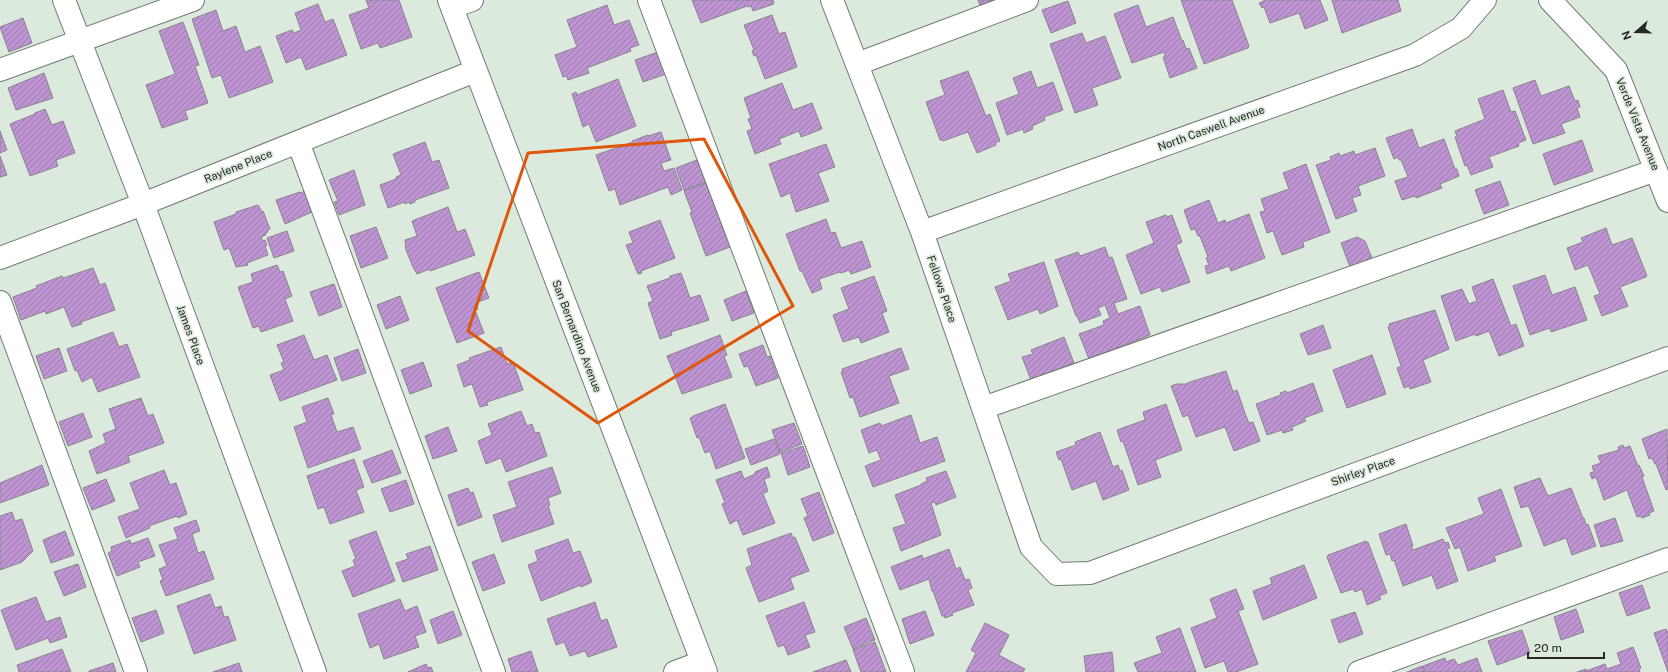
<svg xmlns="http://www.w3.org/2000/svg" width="1668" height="672" font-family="'Public Sans',sans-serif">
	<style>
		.building { fill: url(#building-hatch); stroke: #8c8390 }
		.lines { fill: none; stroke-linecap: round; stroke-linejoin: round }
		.minor-casing { stroke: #6f7b70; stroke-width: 24 }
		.major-casing { stroke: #6f7b70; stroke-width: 24 }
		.minor { stroke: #fff; stroke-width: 22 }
		.major { stroke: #fff; stroke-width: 22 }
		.marked { fill: none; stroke: #de570d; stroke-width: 3; stroke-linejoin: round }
		.labels { text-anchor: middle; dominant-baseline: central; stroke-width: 3.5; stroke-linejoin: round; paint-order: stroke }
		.street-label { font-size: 11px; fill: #242924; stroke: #dce9dd }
	</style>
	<defs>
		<pattern id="building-hatch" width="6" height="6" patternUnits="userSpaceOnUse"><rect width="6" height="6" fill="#be95d2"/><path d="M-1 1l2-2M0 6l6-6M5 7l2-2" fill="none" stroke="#9a7aaa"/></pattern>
	</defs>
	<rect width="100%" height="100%" fill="#dce9dd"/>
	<!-- building -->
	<path class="building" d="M366,0H399L412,37L380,48L378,43L361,49L349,15L369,8Z
		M692,0H773L774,4L753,11L751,6L748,7L747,6L701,23Z
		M978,0H994L980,5Z
		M1181,0H1232L1249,46L1248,48L1204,64Z
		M1264,0H1320L1328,20L1305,29L1299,13L1270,23L1264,7L1262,8L1259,3L1264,1Z
		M1332,0H1398L1401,11L1342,33Z
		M1068,1L1076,23L1051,33L1042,10Z
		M318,4L325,22L333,19L347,55L306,70L301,57L286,63L276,36L292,30L294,33L301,30L295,13Z
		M607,5L614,25L629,20L639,45L630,48L631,51L587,68L589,73L568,80L567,76L563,77L555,55L577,47L567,20Z
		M1138,5L1146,27L1173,17L1182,41L1183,40L1186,49L1189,48L1197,68L1170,78L1163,57H1165L1164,52L1132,63L1114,14Z
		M216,10L223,31L236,26L245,52L260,46L273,82L229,98L221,75L212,78L192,19Z
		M772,15L779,34L785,32L797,67L765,79L756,55L754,56L752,51L754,50L744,25Z
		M23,18L32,43L9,52L0,27Z
		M183,22L199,65L195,66L208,103L185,111L188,119L162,128L146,85L175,74L159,31Z
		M1082,33L1086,43L1105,36L1121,78L1092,88L1098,105L1075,113L1050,44Z
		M658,52L666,74L643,82L635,60Z
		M968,71L986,116L990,114L1000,141L995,143L996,145L977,153L968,132L943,141L942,140H940L926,102L945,95L940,81Z
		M1031,71L1037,88L1053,82L1063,110L1044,117L1045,120L1032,126L1033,129L1024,133L1023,129L1007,135L996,103L1019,94L1013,78Z
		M44,73L53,98L16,110L8,88Z
		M618,79L636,126L596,142L589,124L583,127L572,94L576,92L577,95Z
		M1535,80L1541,96L1569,86L1575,101L1578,100L1580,107L1577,108L1580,117L1561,124L1565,133L1533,144L1513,88Z
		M782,83L793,110L812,103L822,129L801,137L799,131L779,139L781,144L755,154L747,131L752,129L748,119L751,118L744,98Z
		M1503,90L1511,112L1515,111L1526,140L1518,143L1519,146L1489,157L1493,167L1471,175L1467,165L1465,166L1455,137L1457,136L1455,131L1485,119L1478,99Z
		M45,109L52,125L63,121L75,153L56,160L58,166L30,176L10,124L35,114V113Z
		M1412,129L1419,148L1444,139L1455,169H1457L1459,176L1440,184L1442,188L1416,198L1415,196L1402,200L1395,181L1408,177L1401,160H1399L1398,157L1394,159L1386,138Z
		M0,131L7,150L0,153Z
		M661,132L671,160L661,163L664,171L674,168L682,190L671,195L668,187L620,205L615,189L609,191L596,155L633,142L632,141L648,135V136Z
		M1582,140L1593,171L1554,185L1543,154Z
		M425,142L432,162L439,160L449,188L415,200V202L410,204L409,202L405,204V202L388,208L380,185L396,179V177L401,175L393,154Z
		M826,144L835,167L818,173L829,201L796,212L790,193L781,197L769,164Z
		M1375,148L1385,176L1358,186L1361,195L1352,198L1357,211L1336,219L1316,165L1331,160L1330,157L1339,153L1340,156L1354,151L1355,155Z
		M0,156L7,175L0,177Z
		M697,160L706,182L684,190L676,168Z
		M1306,164L1330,232L1303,242L1304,247L1282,255L1273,231L1267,233L1260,212L1265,211L1261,199L1289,189L1283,173Z
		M354,170L365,205L339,215L334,202L338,201L329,180Z
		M1500,181L1509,205L1484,214L1475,190Z
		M706,183L730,247L706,256L690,213L692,212L684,191Z
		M305,191L312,212L285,224L276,200L300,192V193Z
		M1209,200L1218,223L1225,220L1226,223L1249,214L1265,258L1231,271L1229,266L1207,274L1205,266L1209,265L1206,258L1208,257L1200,236H1198L1195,229L1191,230L1184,210Z
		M258,205L262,212L263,211L270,229L267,230L268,232L265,233L266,235L261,237L263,241L265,240L267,245L265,246L268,255L247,263L248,265L236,267L229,248L224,250L214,222L236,214V212Z
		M448,207L457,232L465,229L475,255L430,271V269L417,274L413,267L406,250L405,240L417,236L412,221Z
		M1166,215L1167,217L1172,215L1182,242L1176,245L1190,282L1162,292L1160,287L1141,294L1126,255L1154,243L1146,222Z
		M826,219L831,233L835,232L841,248L862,241L871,267L851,274L849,270L841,273L840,272L819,279L822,289L812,293L802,271H800L786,234Z
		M660,220L675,258L641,271L642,273L638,274L626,245L633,243L629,232Z
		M376,227L388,258L361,268L350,236Z
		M1606,228L1612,245L1632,238L1647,276L1646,277L1620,287L1628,306L1602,316L1594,296L1600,294L1588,265L1575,270L1567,248L1583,242L1581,238Z
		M287,231L294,251L274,258L267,238Z
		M1357,237L1365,241L1372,258L1350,267L1341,243Z
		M1105,247L1109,258L1112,257L1127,299L1114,303L1118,314L1140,306L1150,335L1089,359L1079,334L1104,325L1103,321L1110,318L1105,305L1098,308L1101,315L1080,323L1077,316H1076L1055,260L1078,252L1080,256Z
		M1044,262L1058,306L1040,314L1038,309L1008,320L995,287L1011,281L1008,274Z
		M277,265L280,272L283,271L292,296L285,299L293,321L261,332L259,326L253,328L238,287L253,282L251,274Z
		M93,268L100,285L105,283L115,310L81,322L82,324L72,327L64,307L46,314L45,311L21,320L13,297L37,288L36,286L62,276L63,278Z
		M479,272L489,298L475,303L478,309L475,310L484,333L457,343L436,288Z
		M681,273L690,298L700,295L709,320L671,332L672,335L660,339L648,303L653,301L647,286L670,278V276Z
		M1545,275L1552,295L1575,287L1587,320L1551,332L1550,328L1530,335L1513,286Z
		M874,276L887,311L882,313L889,332L861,343L859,337L843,342L833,315L849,309L841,288Z
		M1493,279L1511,326L1516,324L1524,346L1499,356L1489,331L1476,336L1475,334L1456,341L1441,296L1462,289L1469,304L1477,301L1472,287Z
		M334,284L342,307L319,316L310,292Z
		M746,291L754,313L732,321L724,300Z
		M400,296L409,320L386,329L377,305Z
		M1435,310L1449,349L1423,360L1431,382L1410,389L1409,386L1404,388L1397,368L1401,366L1388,327L1390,326L1389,324Z
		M1323,325L1331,348L1308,355L1300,334Z
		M113,332L119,347L127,344L140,377L98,392L92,377L82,382L77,370L75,371L67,349Z
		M304,335L314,360L327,355L337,380L280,401L270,375L284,370L281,363L284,362L277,345Z
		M720,335L727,355L724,356L732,377L682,394L667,356Z
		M1064,337L1074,363L1031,380L1022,357L1033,354L1031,350Z
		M763,345L767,357L770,356L778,378L756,386L748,366L744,367L739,354Z
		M501,347L507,364L513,362L523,390L487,402L488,405L480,407L472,384L464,387L457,365L470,360L469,358Z
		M59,348L67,371L44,379L36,356Z
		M901,348L909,369L889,376L899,403L860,417L853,397L850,398L841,372H843L842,369Z
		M358,349L366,373L342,381L334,358Z
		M1372,355L1386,394L1347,408L1333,370Z
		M423,362L432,386L410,394L401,370Z
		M1226,371L1233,392L1237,390L1246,416L1249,423L1253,422L1260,441L1234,451L1225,427L1196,437L1188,415L1183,417L1171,386L1177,384H1186L1190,382Z
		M1313,383L1323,411L1304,418L1306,421L1292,427L1293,430L1283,433L1282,430L1267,435L1256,404L1281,395L1280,393L1286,391L1287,393Z
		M141,398L148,416L153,414L164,443L128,456L130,462L97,474L89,451L106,443L103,434L116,429L109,409Z
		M328,398L334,414L331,415L337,432L353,427L361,449L308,468L294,427L307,422L302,407Z
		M725,404L745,458L716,469L710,451L705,453L699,437L697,438L690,418L693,417V416Z
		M1166,404L1182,450L1155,460L1161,477L1138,485L1123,441L1121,442L1117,430L1145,420L1143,412Z
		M521,411L527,426L532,424L535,433L539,432L547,456L506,472L501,458L486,464L478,441L492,435L488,424Z
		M83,413L92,437L68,446L59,422Z
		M911,415L920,443L937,437L945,461L873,487L865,466L881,460L877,450L869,453L861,430L880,423L881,426Z
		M794,423L802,444L780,452L772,430Z
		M448,427L457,451L433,459L425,436Z
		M1667,429L1668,489L1666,490L1656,464H1655L1652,458L1649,459L1642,439Z
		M1100,432L1113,467L1118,465L1120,471L1122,470L1129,490L1103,500L1096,481L1072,490L1061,459L1059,460L1056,452L1076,445L1075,442Z
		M774,439L780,454L751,465L745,449Z
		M1623,445L1624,448L1630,446L1638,466L1639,465L1644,476L1642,477L1654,511L1649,513L1650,515L1642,518L1641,516L1637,517L1627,490L1604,500L1596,477L1592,479L1590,473L1594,472L1592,466L1601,463L1598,456L1619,450L1618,447Z
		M803,446L810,467L788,475L781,453Z
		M392,450L401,473L372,483L363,461Z
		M354,459L364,487L356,490L364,512L330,524L324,507L318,509L307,476Z
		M42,465L49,485L0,503V483Z
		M552,467L561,493L548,498L550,505H548L554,524L502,542L493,515L517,507L508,482Z
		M767,467L770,477L764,479L768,491L763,494L775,523L743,535L737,520L730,524L722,504L725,503L716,480L741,471L744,479L755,474V472Z
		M164,470L170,485L176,483L187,514L178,518L177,516L149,526L150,528L126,538L118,517L140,509L130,483Z
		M946,471L956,497L936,505L935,502L931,503L941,535L901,551L893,528L906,524L895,495L921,485V484L927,481L926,478Z
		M1540,478L1548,496L1571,488L1583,518H1584L1586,525L1588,524L1596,546L1572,555L1566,538L1544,546L1529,507L1527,506L1521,508L1514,487Z
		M106,479L115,501L92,510L83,488Z
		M406,480L414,504L390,512L381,489Z
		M468,488L470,493L473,492L482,517L458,526L448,495Z
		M1501,489L1522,546L1494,556L1496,561L1468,571L1460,547L1455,549L1446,528L1484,514L1478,498Z
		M819,492L834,533L813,541L804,518L808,516L801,499Z
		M12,512L15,521L22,519L33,551L22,562L0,570V516Z
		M1615,518L1623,541L1601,547L1594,525Z
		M196,520L200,531L192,534L198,553L204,551L214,579L166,596L160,581L163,580L159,569L167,566L159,545L178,539L174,528Z
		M1406,524L1413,546H1411L1413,550L1443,539L1445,543L1448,542L1450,548L1447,549L1458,581L1437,589L1432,575L1403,586L1394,560L1392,561L1390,554L1386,555L1379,534Z
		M65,531L74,555L51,563L43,540Z
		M376,531L395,581L353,597L342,571L355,566L353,560L356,559L349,541Z
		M791,533L793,538L795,537L809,571L790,578L794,589L759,602L746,568L752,565L747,549Z
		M148,538L155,556L138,562L140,567L117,576L108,553L112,551L111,547L130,540L131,544Z
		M568,539L573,553L580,551L592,582L581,587V585L541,601L528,565L538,561L535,551Z
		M1366,541V543L1368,542L1387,593L1379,596L1381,599L1367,605L1362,589L1355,592L1353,589L1341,593L1327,557L1328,555Z
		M430,546L438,570L403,582L396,563L408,559L406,554Z
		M949,549L956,569L960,567L965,580L969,579L972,588L968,590L974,605L952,613L953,615L945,618L944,616H942L933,591H932L929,579L900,590L891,567L922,555L923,559Z
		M494,554L505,583L483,591L472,562Z
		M78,564L86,587L64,596L54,572Z
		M1304,565L1317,598L1263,620L1253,591L1272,584L1270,578Z
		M1642,585L1650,608L1627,616L1619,593Z
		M1236,589L1244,609L1238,611L1258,664L1236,672H1228L1224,661L1205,668L1191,628L1217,618L1210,599Z
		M210,594L215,608L221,606L224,617L228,616L236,640L194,654L177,606Z
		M36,597L46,622L60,617L67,637L50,643L48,638L16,650L1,610Z
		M400,599L405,611L417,606L426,632L415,636L419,647L384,659L379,644L370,648L358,614Z
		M595,602L601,621L607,619L617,647L588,657L585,651L570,656L564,642L556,645L547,619Z
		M804,602L815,632L805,635L810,647L788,655L784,645L778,647L766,616Z
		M1576,609L1584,632L1561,640L1554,617Z
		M156,610L164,633L141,642L132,618Z
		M453,611L462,635L438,644L430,620Z
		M925,611L934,635L910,644L902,619Z
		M1355,612L1363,634L1339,643L1331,620Z
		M866,618L875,640L853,649L844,627Z
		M985,623L1009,635L999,655L1021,667L1025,669L1023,672H966L976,653L971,650Z
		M1180,628L1196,672H1138L1134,663L1162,653L1156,637Z
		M1666,629L1668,633V672L1654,633Z
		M1522,630L1530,653L1497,665L1488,641Z
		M875,642L886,672H861L853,650Z
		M1633,647L1641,668L1639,669L1640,672H1577L1586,669V671L1605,664L1607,669L1621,664L1617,653Z
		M62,649L71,672H19L17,665Z
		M531,651L538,672H512L508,659Z
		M1112,652L1114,672H1086L1084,656Z
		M1445,658L1446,662L1454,659L1458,665L1477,658L1482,672H1425L1423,666Z
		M846,660L851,672H813Z
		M113,663L116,672H89V671Z
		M239,663L242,672H213Z
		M426,664L428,668L431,667L433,672H408Z
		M1422,666L1424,672H1407Z"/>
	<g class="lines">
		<defs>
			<path id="minor" d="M64,0L143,204L315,672
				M649,0L903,672
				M832,0L922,232L1031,547L1057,574L1090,573L1668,358
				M1550,0L1616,70L1668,201
				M452,7L472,0
				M857,64L1027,0
				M0,70L193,0
				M298,142L494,672
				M922,232L1415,55L1461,28L1485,0
				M0,258L143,204L475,71
				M0,302L136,672
				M983,408L1656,170
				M675,672L702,662
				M1359,672L1668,559"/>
			<path id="major" d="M449,0L706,672"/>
		</defs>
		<!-- minor casing -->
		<use href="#minor" class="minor-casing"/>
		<!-- major casing -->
		<use href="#major" class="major-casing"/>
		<!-- minor -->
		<use href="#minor" class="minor"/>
		<!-- major -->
		<use href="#major" class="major"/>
	</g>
	<!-- marked area -->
	<path class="marked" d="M704,139L793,306L598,423L468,331L528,153Z"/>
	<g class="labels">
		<!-- street labels -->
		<g class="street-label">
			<text transform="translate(1638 124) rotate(68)">Verde Vista Avenue</text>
			<text transform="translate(1211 128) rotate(-20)">North Caswell Avenue</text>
			<text transform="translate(238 166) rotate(-22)">Raylene Place</text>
			<text transform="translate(942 289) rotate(71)">Fellows Place</text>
			<text transform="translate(191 335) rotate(70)">James Place</text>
			<text transform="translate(577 336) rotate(69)">San Bernardino Avenue</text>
			<text transform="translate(1363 471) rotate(-20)">Shirley Place</text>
		</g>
	</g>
	<!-- north arrow -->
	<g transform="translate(1636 32) rotate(250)" stroke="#dce9dd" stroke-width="3" paint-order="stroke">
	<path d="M0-3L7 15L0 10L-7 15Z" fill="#242924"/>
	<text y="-6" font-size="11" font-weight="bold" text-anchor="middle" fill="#242924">N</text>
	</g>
	<!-- scale -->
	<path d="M1528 652v6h76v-6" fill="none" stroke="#242924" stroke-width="2"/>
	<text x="1534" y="652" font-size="12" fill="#242924" stroke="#dce9dd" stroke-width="3" paint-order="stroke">20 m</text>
</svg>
